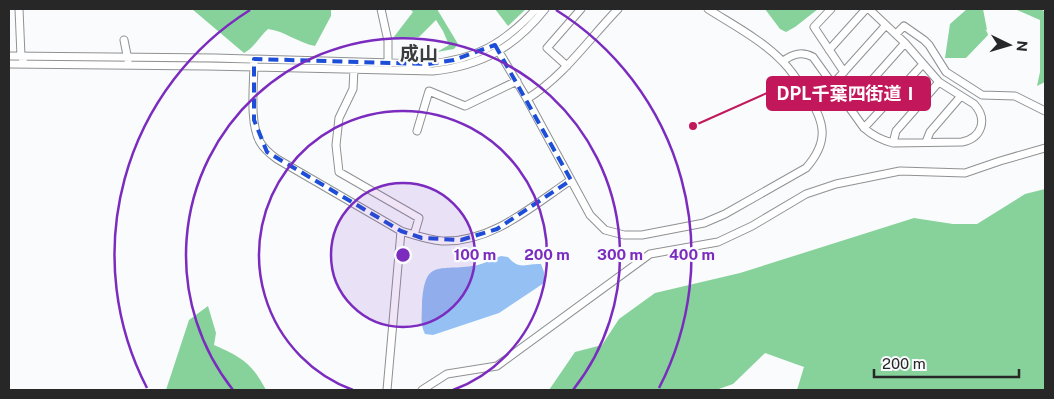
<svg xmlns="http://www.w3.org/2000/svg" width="1054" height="399" font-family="'Public Sans','Noto Sans JP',sans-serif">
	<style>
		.forest { fill: #87d29a }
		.water { fill: #95c0f3 }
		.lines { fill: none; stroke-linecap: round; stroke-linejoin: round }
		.minor-casing { stroke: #8f9193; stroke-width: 9 }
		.minor { stroke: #fff; stroke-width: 7 }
		.marked { fill: none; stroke: #1d4ed8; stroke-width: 4; stroke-dasharray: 10 6; stroke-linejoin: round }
		.ring { fill: none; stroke: #7b2cbf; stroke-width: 2.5 }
		.labels { text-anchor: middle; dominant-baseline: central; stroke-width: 4.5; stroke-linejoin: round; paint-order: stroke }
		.quarter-label { font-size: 19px; font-weight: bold; fill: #3a3c3e; stroke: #f9fbfd }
		.centre { fill: #7b2cbf; stroke: #f9fbfd; stroke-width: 2.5 }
		.ring-label { font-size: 15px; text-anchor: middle; font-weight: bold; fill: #7b2cbf; stroke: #f9fbfd; stroke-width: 4.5; stroke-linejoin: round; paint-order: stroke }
		.leader { fill: none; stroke: #c2185b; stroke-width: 2 }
		.callout-dot { fill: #c2185b; stroke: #f9fbfd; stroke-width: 2 }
		.callout { fill: #c2185b; stroke: #c2185b; stroke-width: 2 }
		.callout-label { font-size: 18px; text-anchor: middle; font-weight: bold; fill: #fff }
	</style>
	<rect width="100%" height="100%" fill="#f9fbfd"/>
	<!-- forest -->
	<path class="forest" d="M192,9H331V16L315,46C298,43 285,31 268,29C260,36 253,49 244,53Z
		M410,9H437L458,44L454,49L437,52L449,45L443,31L436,20L419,37L393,38L413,12Z
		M495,9H526L508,26Z
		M765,9H818L795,27L786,32L780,29Z
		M967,9H983L988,35L966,58H945L950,24Z
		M1015,9H1041L1045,12V82L1037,86L1040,72V20Z
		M1045,189V390H797L804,367L765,353L733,384L716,390H549L575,352L602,345L619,319L655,293L740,273L914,218L953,224H977L1025,194Z
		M208,306L216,333L214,345C241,357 252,363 266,390H166L189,320Z"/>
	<!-- water -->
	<path class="water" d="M501,256L508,257C520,271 525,263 541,264L544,272V283L499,313L433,335L425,334C420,325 422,315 422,304C425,259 437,271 472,266C482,265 492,259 501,256Z"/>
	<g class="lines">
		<defs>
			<path id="minor" d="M19,9L21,56L23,60
				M381,9L388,41V68
				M831,9L814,27L844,72
				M896,34L904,26L924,40L929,45L946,72L982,95L1015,96L1045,111
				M124,40L128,60
				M495,45L527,99L590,215L605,230L624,235H642L704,223L725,214L806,168C830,141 825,121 806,93C799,82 792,71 783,62C762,40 733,25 708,9
				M829,50L866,9
				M9,56L215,58L428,64C475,60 504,44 536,9
				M783,61C793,54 802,51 813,57L864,128C873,136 881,140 893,143L962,142C982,138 988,119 974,104L939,82L905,43L869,9
				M254,62C254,84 249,123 260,142C264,149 270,154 277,159L401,231C415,235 428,240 442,241C492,243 532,206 571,180
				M9,64L206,66L433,71C481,66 515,47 545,9
				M567,66L547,48L581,9
				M354,69L353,89L339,118L336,145L339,172L419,218L414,235
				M833,84L886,25
				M527,99C564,76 588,40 618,9
				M849,106L905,43
				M864,128L923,64
				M417,131L429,91L465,106L517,81
				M926,142L930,132L961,96
				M893,143L896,131L939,82
				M387,390L401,231
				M422,390L447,374L497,366L650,254L718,242L752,226L806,194L836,184L900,171L965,173L1000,161L1045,148"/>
		</defs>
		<!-- minor casing -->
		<use href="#minor" class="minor-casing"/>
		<!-- minor -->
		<use href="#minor" class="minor"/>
	</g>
	<!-- marked area -->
	<path class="marked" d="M495,45L571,180L497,229L461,240L422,238L401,231L267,152L254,120V59L428,64L454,60Z"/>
	<!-- distance rings -->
	<circle cx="403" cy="255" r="72" fill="#7b2cbf" fill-opacity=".12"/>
	<g class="ring">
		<circle cx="403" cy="255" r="72"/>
		<path d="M353 390A144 144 0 1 1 453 390"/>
		<path d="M233 390A217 217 0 1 1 573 390"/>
		<path d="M147 388A289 289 0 0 1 250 10M556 10A289 289 0 0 1 659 388"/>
	</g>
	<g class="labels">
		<!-- quarter labels -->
		<g class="quarter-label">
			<text x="419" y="53">成山</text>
		</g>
	</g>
	<circle cx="403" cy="255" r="8" class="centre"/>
	<g class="ring-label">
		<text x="475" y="260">100 m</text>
		<text x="547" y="260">200 m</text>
		<text x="620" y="260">300 m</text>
		<text x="692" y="260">400 m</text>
	</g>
	<!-- callouts -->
	<path class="leader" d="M693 126L767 93"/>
	<circle class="callout-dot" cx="693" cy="126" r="5"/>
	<rect class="callout" x="767" y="77" width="163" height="33" rx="5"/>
	<g class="callout-label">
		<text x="848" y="100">DPL千葉四街道Ⅰ</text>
	</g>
	<!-- border -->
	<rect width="1054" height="399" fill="none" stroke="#272728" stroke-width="20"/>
	<!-- north arrow -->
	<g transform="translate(1009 45) rotate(95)" stroke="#f9fbfd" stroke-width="4" paint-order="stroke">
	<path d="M0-4L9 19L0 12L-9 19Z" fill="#272728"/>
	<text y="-8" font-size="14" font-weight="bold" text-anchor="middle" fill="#272728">N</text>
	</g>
	<!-- scale -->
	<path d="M874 369v8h145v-8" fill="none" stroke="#272728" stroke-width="2.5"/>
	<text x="882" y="369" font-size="15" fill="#272728" stroke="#f9fbfd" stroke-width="4" paint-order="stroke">200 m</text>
</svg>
